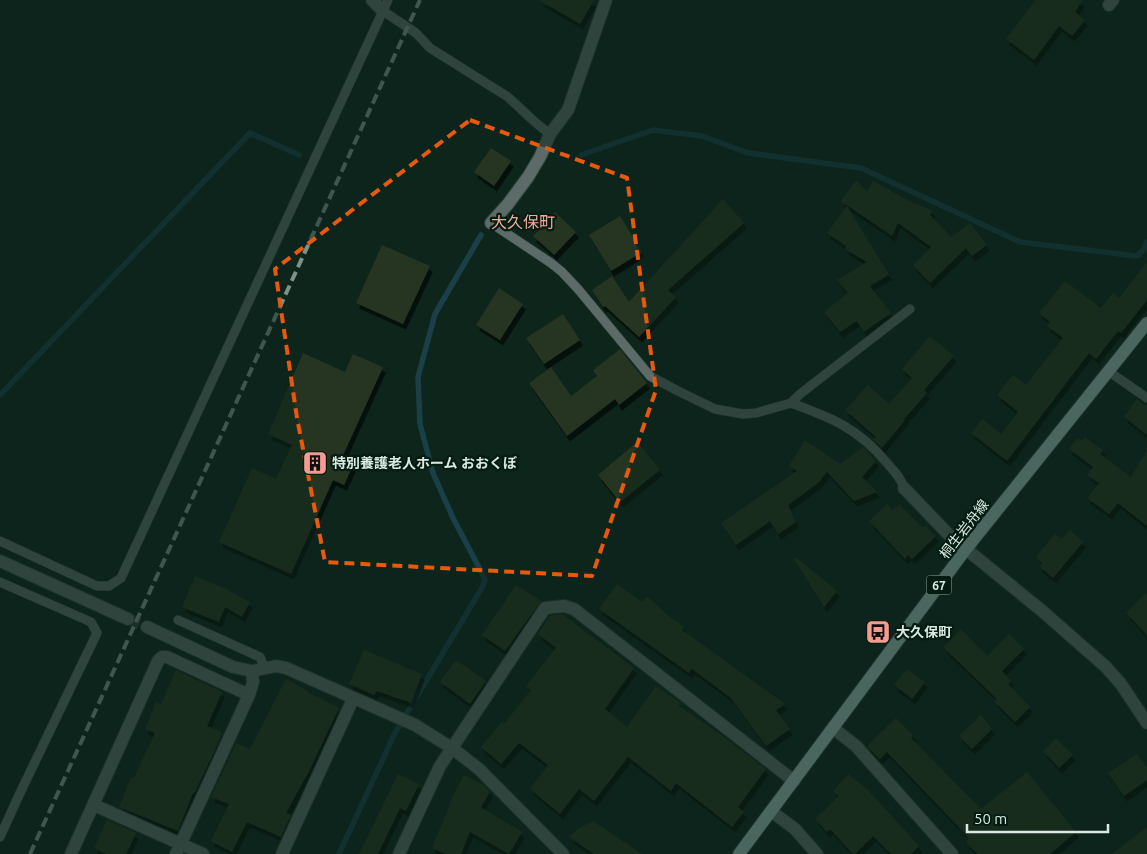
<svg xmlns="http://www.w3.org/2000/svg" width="1147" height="854" font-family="Ubuntu,'Noto Sans JP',sans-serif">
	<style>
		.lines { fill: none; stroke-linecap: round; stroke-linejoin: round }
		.stream { stroke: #1b3f49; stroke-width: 5.5 }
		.building { fill: #273421; filter: url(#shadow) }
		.minor-tunnel { stroke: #2c4239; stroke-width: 12; stroke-dasharray: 12 6; stroke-linecap: butt }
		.service-casing { stroke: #2a4037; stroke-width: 10 }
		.minor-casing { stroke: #2a4037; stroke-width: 14 }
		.primary-casing { stroke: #2a4037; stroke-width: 14 }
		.service { stroke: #5c6a68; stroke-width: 9 }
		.minor { stroke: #5c6a68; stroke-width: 12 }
		.primary { stroke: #98b5b2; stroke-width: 12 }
		.rail { stroke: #7e9189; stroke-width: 4; stroke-dasharray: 10 5; stroke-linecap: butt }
		.marked { fill: none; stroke: #e8590c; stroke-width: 4; stroke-dasharray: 10 6; stroke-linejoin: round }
		.labels { text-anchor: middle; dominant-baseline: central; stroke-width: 4.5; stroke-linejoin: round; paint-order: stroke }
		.shield { fill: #041c12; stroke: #99aba2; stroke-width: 1 }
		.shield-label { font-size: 12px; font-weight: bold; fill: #d9e8e0 }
		.poi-label { font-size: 14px; font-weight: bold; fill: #d9e8e0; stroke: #041c12; text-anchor: start }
		.street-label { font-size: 14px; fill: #d9e8e0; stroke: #041c12 }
		.quarter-label { font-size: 16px; fill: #f8a69b; stroke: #041c12 }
	</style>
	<defs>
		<filter id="shadow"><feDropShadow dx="3" dy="5.5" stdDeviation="0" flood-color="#0009"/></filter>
	</defs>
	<rect width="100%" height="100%" fill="#0d251b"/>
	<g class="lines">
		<!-- stream -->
		<path class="stream" d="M581,155L653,130L702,136L748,153L861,168L1020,242L1137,256L1144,249L1147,242
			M0,395L250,133L299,155
			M339,854L395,733L483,586L485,579L453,518L433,473L420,424L418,377L435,314L481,235"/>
	</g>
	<!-- building -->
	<path class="building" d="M539,0H594L580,24Z
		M1036,0H1082L1075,12L1085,20L1072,36L1059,26L1034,60L1006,39Z
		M491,148L511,161L494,186L474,172Z
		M856,180L867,192L873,181L913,203L932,210L930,215L951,237L970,223L987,245L972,256L966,248L930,283L913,265L931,247L898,223L892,236L841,201Z
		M723,199L744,223L668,290L676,297L639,337L605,306L603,307L592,290L612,276L629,302Z
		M847,206L890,276L888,275L870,286L891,313L864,332L857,321L840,332L824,312L848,293L837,280L867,262L845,249L846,246L827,233Z
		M555,212L576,232L554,255L533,236Z
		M620,216L642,252L611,271L589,235Z
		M382,245L430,266L403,324L356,303Z
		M1147,262V300L1121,333L1118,331L1096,359L1089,353L1007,461L971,433L982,419L1001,434L1018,412L997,395L1013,375L1026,385L1063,338L1047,326L1050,322L1039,313L1065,281L1101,308L1113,293L1119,298Z
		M499,288L523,304L500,340L476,325Z
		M563,314L580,340L544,364L526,338Z
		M930,336L954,356L924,390L927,393L904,419L905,420L882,448L873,440L876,437L845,410L868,385L889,404L912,378L902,369Z
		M620,349L647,383L619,405L615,399L567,436L529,383L551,367L571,396L597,376L593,370Z
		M303,353L345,372L353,354L383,367L341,460L353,466L344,485L333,480L291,574L219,542L252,468L276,479L292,445L268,434Z
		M1137,399L1147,407V435L1124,417Z
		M1085,437L1103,450L1100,454L1131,477L1147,451V526L1118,503L1109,514L1087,498L1099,483L1087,475L1093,467L1069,449L1077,438L1082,441Z
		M805,440L840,464L863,447L876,461L862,477L877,492L854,501L827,472L818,483L788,505L796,522L778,534L770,521L736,545L721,523L797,471L789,466Z
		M637,442L660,470L620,502L598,475Z
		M887,504L893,510L899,504L923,528L926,526L936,536L912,559L908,555L905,559L869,521Z
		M1070,530L1083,542L1053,578L1039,566L1042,563L1036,557L1055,534L1062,539Z
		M796,557L837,591L824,607L794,559Z
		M195,576L226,589L250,602L242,617L225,607L219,622L182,607Z
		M617,584L642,602L647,596L671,618L684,627L682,630L785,704L776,710L790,729L766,746L731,698L692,669L689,673L599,609Z
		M516,585L541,601L505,651L482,635Z
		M1147,592V635L1126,613Z
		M562,614L634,668L605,709L627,727L656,686L680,703L679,706L720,734L766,769L738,807L744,812L732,827L676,783L671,791L628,757L594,801L579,789L560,814L530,789L548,765L519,743L501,764L481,747L502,722L504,724L531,690L526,686L556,648L538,634L550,616Z
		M961,629L987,656L1009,634L1024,649L1002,671L1011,681L1008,684L1030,707L1015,722L994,701L997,699L943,647Z
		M364,650L422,674L411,703L377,691L374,695L349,684Z
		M456,660L486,681L470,704L440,682Z
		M907,669L925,682L912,699L894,685Z
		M176,670L222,692L207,726L221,732L220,736L221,737L196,790L192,795L178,831L119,807L131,777L134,778L155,733L145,729L156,702L161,704Z
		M286,679L308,691L307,692L339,708L309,771L286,813L291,815L281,837L247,822L232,852L211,841L229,804L211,797L236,743L250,749Z
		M981,715L992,729L972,749L959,736Z
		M896,718L913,735L911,738L981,809L1027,772L1076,832L1050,854H978L966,842L969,838L887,752L880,759L867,746Z
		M1056,738L1073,755L1059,768L1043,751Z
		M1137,754L1147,768V780L1124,796L1108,773Z
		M398,774L419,784L406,811L400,808L378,854H359Z
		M848,774L868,790L919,846L911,854H891L873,836L855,854H853L830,829L827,832L815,819L839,796L833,791Z
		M464,775L484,785L490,792L481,807L522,832L509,854L470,832L461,854H446L432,848L451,802L450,801Z
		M107,820L136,833L126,854H106L94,848Z
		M593,821L642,854H594L569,837L579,828Z
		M1147,827V854H1112Z"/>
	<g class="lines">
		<!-- minor-tunnel -->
		<path class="minor-tunnel" d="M128,619L147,627"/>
		<defs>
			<path id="service" d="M383,11L416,33L430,48L508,97L536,123L550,134
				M491,223L551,263L562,272L578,289L650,376L676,390L715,409L743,414L756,413L791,403L800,394L910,309
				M1108,371L1147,398
				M791,403C832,418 858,428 887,463C894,471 901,478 904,488
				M0,541L97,586H109L121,578L388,0
				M0,582L91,622L97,633L20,793L0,837
				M178,620L260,657L265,669"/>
			<path id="minor" d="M372,0L383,11
				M1109,5L1113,0
				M491,223L508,204L528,177L540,157L550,134L568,110L606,0
				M904,488L950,536L1041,610L1106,667L1121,684L1147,723
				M0,561L128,619
				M147,627L233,667L252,671L276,666L286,668L415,725L452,748L479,769L563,854
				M833,728L856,746L952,854
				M94,805L203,854
				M771,811L795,829L817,854
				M71,854L158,661L162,657H167L249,695
				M176,854L249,695L253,682L252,671
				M282,854L353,699
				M399,854L440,766L545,608L564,606L574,609L794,781"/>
			<path id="primary" d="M739,854L966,549L1147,323"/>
		</defs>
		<!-- service casing -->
		<use href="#service" class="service-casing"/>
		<!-- minor casing -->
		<use href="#minor" class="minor-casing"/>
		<!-- primary casing -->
		<use href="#primary" class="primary-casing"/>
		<!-- service -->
		<use href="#service" class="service"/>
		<!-- minor -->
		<use href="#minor" class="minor"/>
		<!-- primary -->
		<use href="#primary" class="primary"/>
		<!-- rail -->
		<path class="rail" d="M30,854L420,0"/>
	</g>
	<!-- marked area -->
	<path d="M0 0H1147V854H0ZM470,120L627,178L656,390L592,576L325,562L297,418L275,269Z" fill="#0d251b" fill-opacity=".55" fill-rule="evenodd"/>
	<path class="marked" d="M470,120L627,178L656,390L592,576L325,562L297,418L275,269Z"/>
	<!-- icons -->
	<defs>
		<symbol id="building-square" viewBox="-11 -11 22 22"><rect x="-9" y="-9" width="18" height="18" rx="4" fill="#f59c91" stroke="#041c12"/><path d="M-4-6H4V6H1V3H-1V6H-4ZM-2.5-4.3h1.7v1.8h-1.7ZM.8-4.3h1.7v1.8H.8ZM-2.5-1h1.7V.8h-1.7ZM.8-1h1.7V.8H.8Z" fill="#111"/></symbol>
		<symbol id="bus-square" viewBox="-11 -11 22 22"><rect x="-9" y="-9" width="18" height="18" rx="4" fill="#f59c91" stroke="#041c12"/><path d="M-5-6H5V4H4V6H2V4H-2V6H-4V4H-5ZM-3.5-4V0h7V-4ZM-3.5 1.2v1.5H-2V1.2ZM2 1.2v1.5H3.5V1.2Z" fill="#111"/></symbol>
	</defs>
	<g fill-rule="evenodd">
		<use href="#building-square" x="301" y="449" width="28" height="28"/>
		<use href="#bus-square" x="864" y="618" width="28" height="28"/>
	</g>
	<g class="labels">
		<!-- shield labels -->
		<rect class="shield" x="926.5" y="575.5" width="25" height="19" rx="4"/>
		<g class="shield-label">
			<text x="939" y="585">67</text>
		</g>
		<!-- poi labels -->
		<g class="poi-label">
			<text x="332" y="463">特別養護老人ホーム おおくぼ</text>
			<text x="896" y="632">大久保町</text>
		</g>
		<!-- street labels -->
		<g class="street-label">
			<text transform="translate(964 529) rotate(-52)">桐生岩舟線</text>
		</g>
		<!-- quarter labels -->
		<g class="quarter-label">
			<text x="523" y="222">大久保町</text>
		</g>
	</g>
	<!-- scale -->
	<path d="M967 824v8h141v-8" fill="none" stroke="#d9e8e0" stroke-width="2.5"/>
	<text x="974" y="824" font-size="15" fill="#d9e8e0" stroke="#041c12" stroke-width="4" paint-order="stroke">50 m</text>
</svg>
